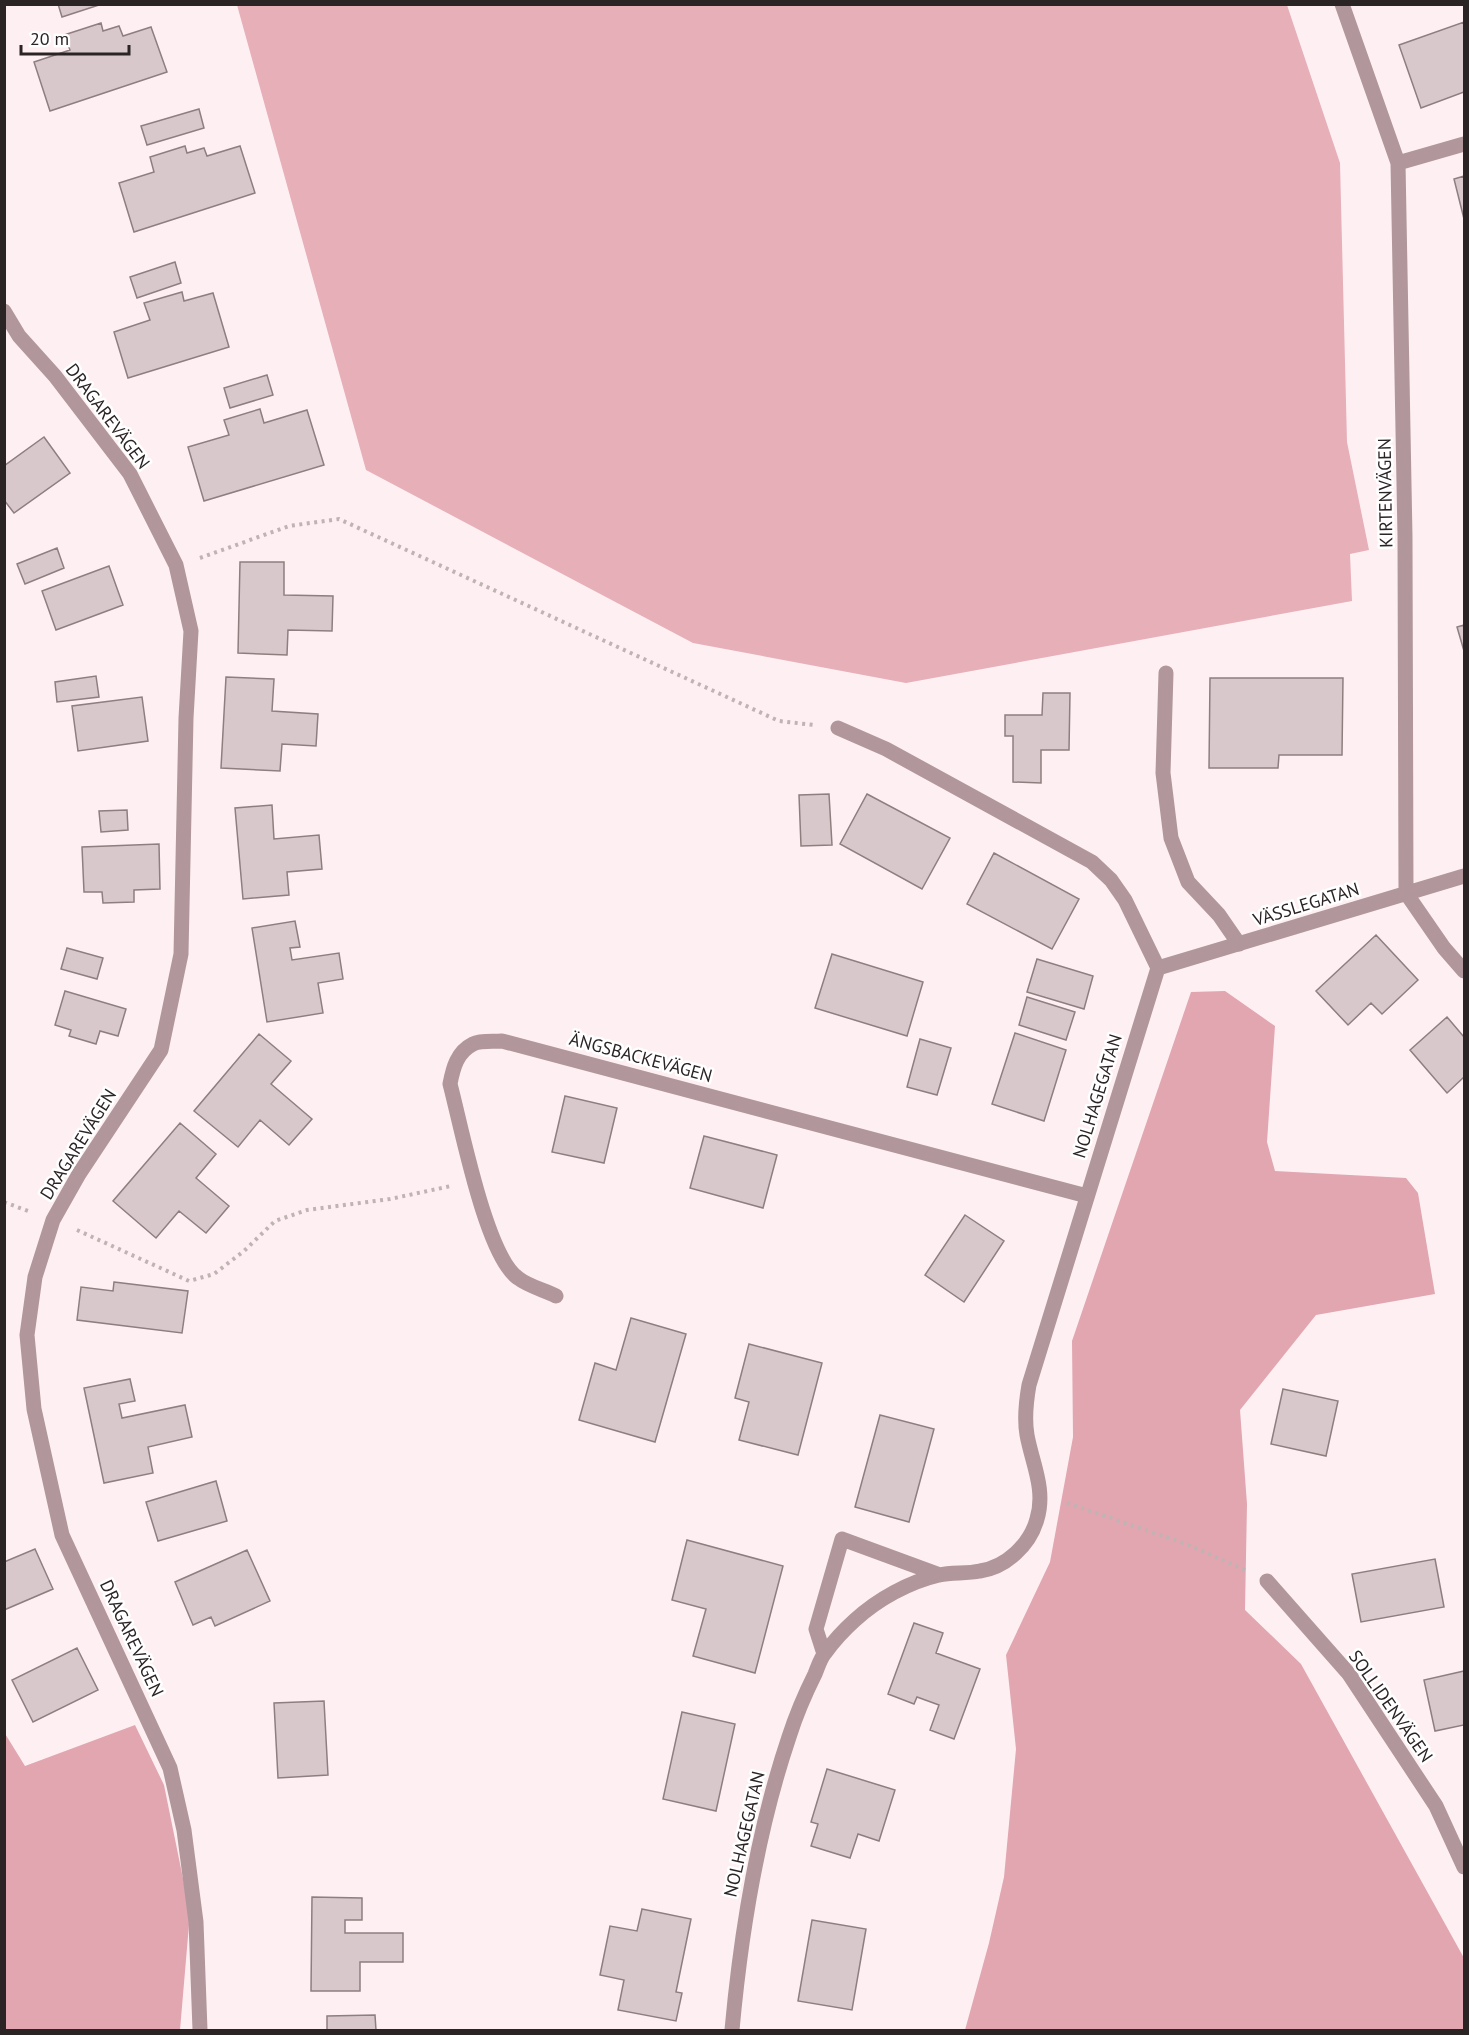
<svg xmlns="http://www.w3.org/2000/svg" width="1469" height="2035" font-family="'PT Sans',sans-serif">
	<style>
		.green { fill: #e7afb8 }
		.forest { fill: #e2a6b0 }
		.building { fill: #d9c8cb; stroke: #8e7e80; stroke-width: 1.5 }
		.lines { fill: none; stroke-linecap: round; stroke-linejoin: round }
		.path { stroke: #bfb3b4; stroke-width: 4; stroke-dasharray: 3 4.5; stroke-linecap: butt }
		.service { stroke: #b1979b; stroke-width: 15 }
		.minor { stroke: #b1979b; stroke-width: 15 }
		.labels { text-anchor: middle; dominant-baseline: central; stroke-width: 5; stroke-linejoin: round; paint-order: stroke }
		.street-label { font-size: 18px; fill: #2b2425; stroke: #fff }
	</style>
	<rect width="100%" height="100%" fill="#fef0f2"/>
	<!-- green -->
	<path class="green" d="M237,5H1287L1340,163L1347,442L1369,550L1350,554L1352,601L906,683L693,643L366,470Z"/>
	<!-- forest -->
	<path class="forest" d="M1225,991L1275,1026L1267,1142L1275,1171L1406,1178L1418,1193L1435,1294L1316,1315L1240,1410L1247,1504L1245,1610L1301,1664L1464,1958V2030H965L989,1943L1004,1877L1016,1749L1006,1655L1050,1562L1073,1437L1072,1341L1191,992Z
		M135,1725L164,1785L190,1913L180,2030H5L4,1732L25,1766Z"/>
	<!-- building -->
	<path class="building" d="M58,4H102L62,17Z
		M1464,22V92L1421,108L1399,45Z
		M101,23L103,31L119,26L123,36L151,27L167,72L50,111L34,62L70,50L64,35Z
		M199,109L204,128L147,145L141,126Z
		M185,146L187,153L204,148L207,156L240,146L255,193L134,232L119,183L154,172L150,157Z
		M1464,176V219L1454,179Z
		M175,262L181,283L137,298L130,277Z
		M182,292L184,301L213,293L229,347L128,378L114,332L150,320L144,303Z
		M267,375L273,395L230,408L224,388Z
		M260,409L264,423L307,410L324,465L204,501L188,447L229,435L224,420Z
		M44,437L70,473L14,513L4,500V466Z
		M57,548L64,568L25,584L17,564Z
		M240,562H284V595L333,596L332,631L288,630L287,655L238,653Z
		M109,566L123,605L56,630L42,591Z
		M1464,625V651L1457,627Z
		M96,676L99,697L57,702L55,682Z
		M226,677L274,679L272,711L318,714L316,746L282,744L280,771L221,768Z
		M1210,678H1343L1342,755H1279L1278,768H1209Z
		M1043,693H1070L1069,750H1041V783L1013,782V736H1005V715H1042Z
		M142,697L148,741L78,751L72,706Z
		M829,794L832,845L801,846L799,795Z
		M867,794L950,838L922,889L840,844Z
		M272,805L274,839L319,835L322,869L287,872L289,895L243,899L235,808Z
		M127,810L128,830L101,832L99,811Z
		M159,844L160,889L134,890V902L103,903L102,892H84L82,847Z
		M994,853L1079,899L1052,949L967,904Z
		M295,921L300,947L290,948L292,960L339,953L343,979L318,983L323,1013L267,1022L252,928Z
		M1376,935L1418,980L1382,1014L1371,1003L1348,1025L1316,991Z
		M67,948L103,958L97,979L61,969Z
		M832,954L923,982L907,1036L815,1008Z
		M1037,959L1093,976L1084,1009L1027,992Z
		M65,991L126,1009L118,1036L100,1031L96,1044L69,1036L71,1030L55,1025Z
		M1027,997L1075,1012L1066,1040L1019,1025Z
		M1447,1017L1464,1037V1077L1447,1093L1410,1050Z
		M1015,1033L1066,1050L1044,1121L992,1104Z
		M259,1034L291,1061L271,1084L312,1119L289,1145L260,1120L238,1147L194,1111Z
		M920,1039L951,1048L937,1095L907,1087Z
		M565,1096L617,1108L604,1163L552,1152Z
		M180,1123L216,1154L196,1178L229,1206L206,1233L179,1211L156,1238L113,1201Z
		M704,1136L777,1155L763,1208L690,1188Z
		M965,1215L1004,1241L964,1302L925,1275Z
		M114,1282L188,1291L182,1333L77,1320L81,1287L113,1291Z
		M631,1318L686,1334L655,1442L579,1420L595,1363L616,1370Z
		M749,1344L822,1363L798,1455L739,1440L749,1402L735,1398Z
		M130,1379L135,1401L119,1404L122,1418L185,1405L192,1437L148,1447L153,1473L104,1483L84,1388Z
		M1283,1389L1338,1401L1326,1456L1271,1444Z
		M880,1415L934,1429L909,1522L855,1507Z
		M216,1481L227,1521L158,1541L146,1502Z
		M687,1540L783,1566L755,1673L693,1656L706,1609L672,1600Z
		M35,1549L53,1589L4,1610V1562Z
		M247,1550L270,1601L215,1626L211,1617L193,1625L175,1582Z
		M1435,1559L1444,1607L1361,1622L1352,1574Z
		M914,1623L943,1633L936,1653L980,1669L954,1739L930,1730L939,1705L917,1697L914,1704L888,1694Z
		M77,1648L98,1690L33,1722L12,1680Z
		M1464,1671V1725L1435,1731L1424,1680Z
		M324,1701L328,1775L278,1778L274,1703Z
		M682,1712L735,1724L716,1811L663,1799Z
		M827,1769L895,1790L879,1841L858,1834L850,1858L811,1846L818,1824L811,1822Z
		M312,1897L362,1898V1920H345V1933H403V1962H360V1991H311Z
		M642,1909L691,1919L676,1992L682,1993L676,2021L618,2010L624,1980L600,1975L610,1926L637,1931Z
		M812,1920L866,1929L852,2010L798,2001Z
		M375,2015L376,2030H327V2016Z"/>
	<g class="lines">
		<!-- path -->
		<path class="path" d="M200,558L289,526L339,519L779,721L814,725
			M4,1202L28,1211
			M77,1230L189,1281L214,1274L244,1251L275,1221L307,1210L390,1199L451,1186
			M1067,1503L1186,1544L1245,1570"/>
		<!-- service -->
		<path class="service" d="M1166,673L1163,773L1171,838L1188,882L1219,915L1239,944"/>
		<!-- minor -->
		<path class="minor" d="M1342,4L1398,163L1405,537L1406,893L1444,948L1464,971
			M1398,163L1464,144
			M4,311L19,336L55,376L130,474L176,565L191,631L186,718L181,954L161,1050L79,1174L53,1220L35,1277L27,1335L34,1409L62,1535L170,1768L184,1830L196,1922L200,2030
			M1158,968L1464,876
			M556,1296C544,1290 528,1286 518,1278C486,1256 461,1125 450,1084C453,1068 457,1052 473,1044C481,1040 494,1042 502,1041L1087,1196
			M1267,1581L1349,1674L1436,1806L1464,1867
			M824,1654L816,1629L842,1539L940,1575
			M732,2030C741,1931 757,1832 789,1737C796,1715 805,1694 815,1674C818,1667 820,1659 825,1653C833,1642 845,1629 855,1620C878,1599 909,1582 939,1575C952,1572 966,1574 980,1571C1006,1567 1030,1545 1037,1519C1046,1489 1032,1463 1027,1435C1024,1418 1026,1402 1029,1385L1158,968L1125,900L1111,880L1092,862L886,749L838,728"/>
	</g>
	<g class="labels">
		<!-- street labels -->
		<g class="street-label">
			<text transform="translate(108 416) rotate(53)">DRAGAREVÄGEN</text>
			<text transform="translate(1385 493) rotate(-91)">KIRTENVÄGEN</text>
			<text transform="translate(1306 904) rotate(-17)">VÄSSLEGATAN</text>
			<text transform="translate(641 1057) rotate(15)">ÄNGSBACKEVÄGEN</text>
			<text transform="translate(1097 1096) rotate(-73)">NOLHAGEGATAN</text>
			<text transform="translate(78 1144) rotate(-58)">DRAGAREVÄGEN</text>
			<text transform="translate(132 1638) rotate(65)">DRAGAREVÄGEN</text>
			<text transform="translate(1391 1706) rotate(55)">SOLLIDENVÄGEN</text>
			<text transform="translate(744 1834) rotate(-77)">NOLHAGEGATAN</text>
		</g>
	</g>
	<!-- border -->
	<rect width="1469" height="2035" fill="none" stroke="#2b2425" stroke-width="12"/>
	<!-- scale -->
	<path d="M21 45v9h108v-9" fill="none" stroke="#2b2425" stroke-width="3"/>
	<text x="30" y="45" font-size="18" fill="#2b2425" stroke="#ffffff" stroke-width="4.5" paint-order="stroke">20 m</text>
</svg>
